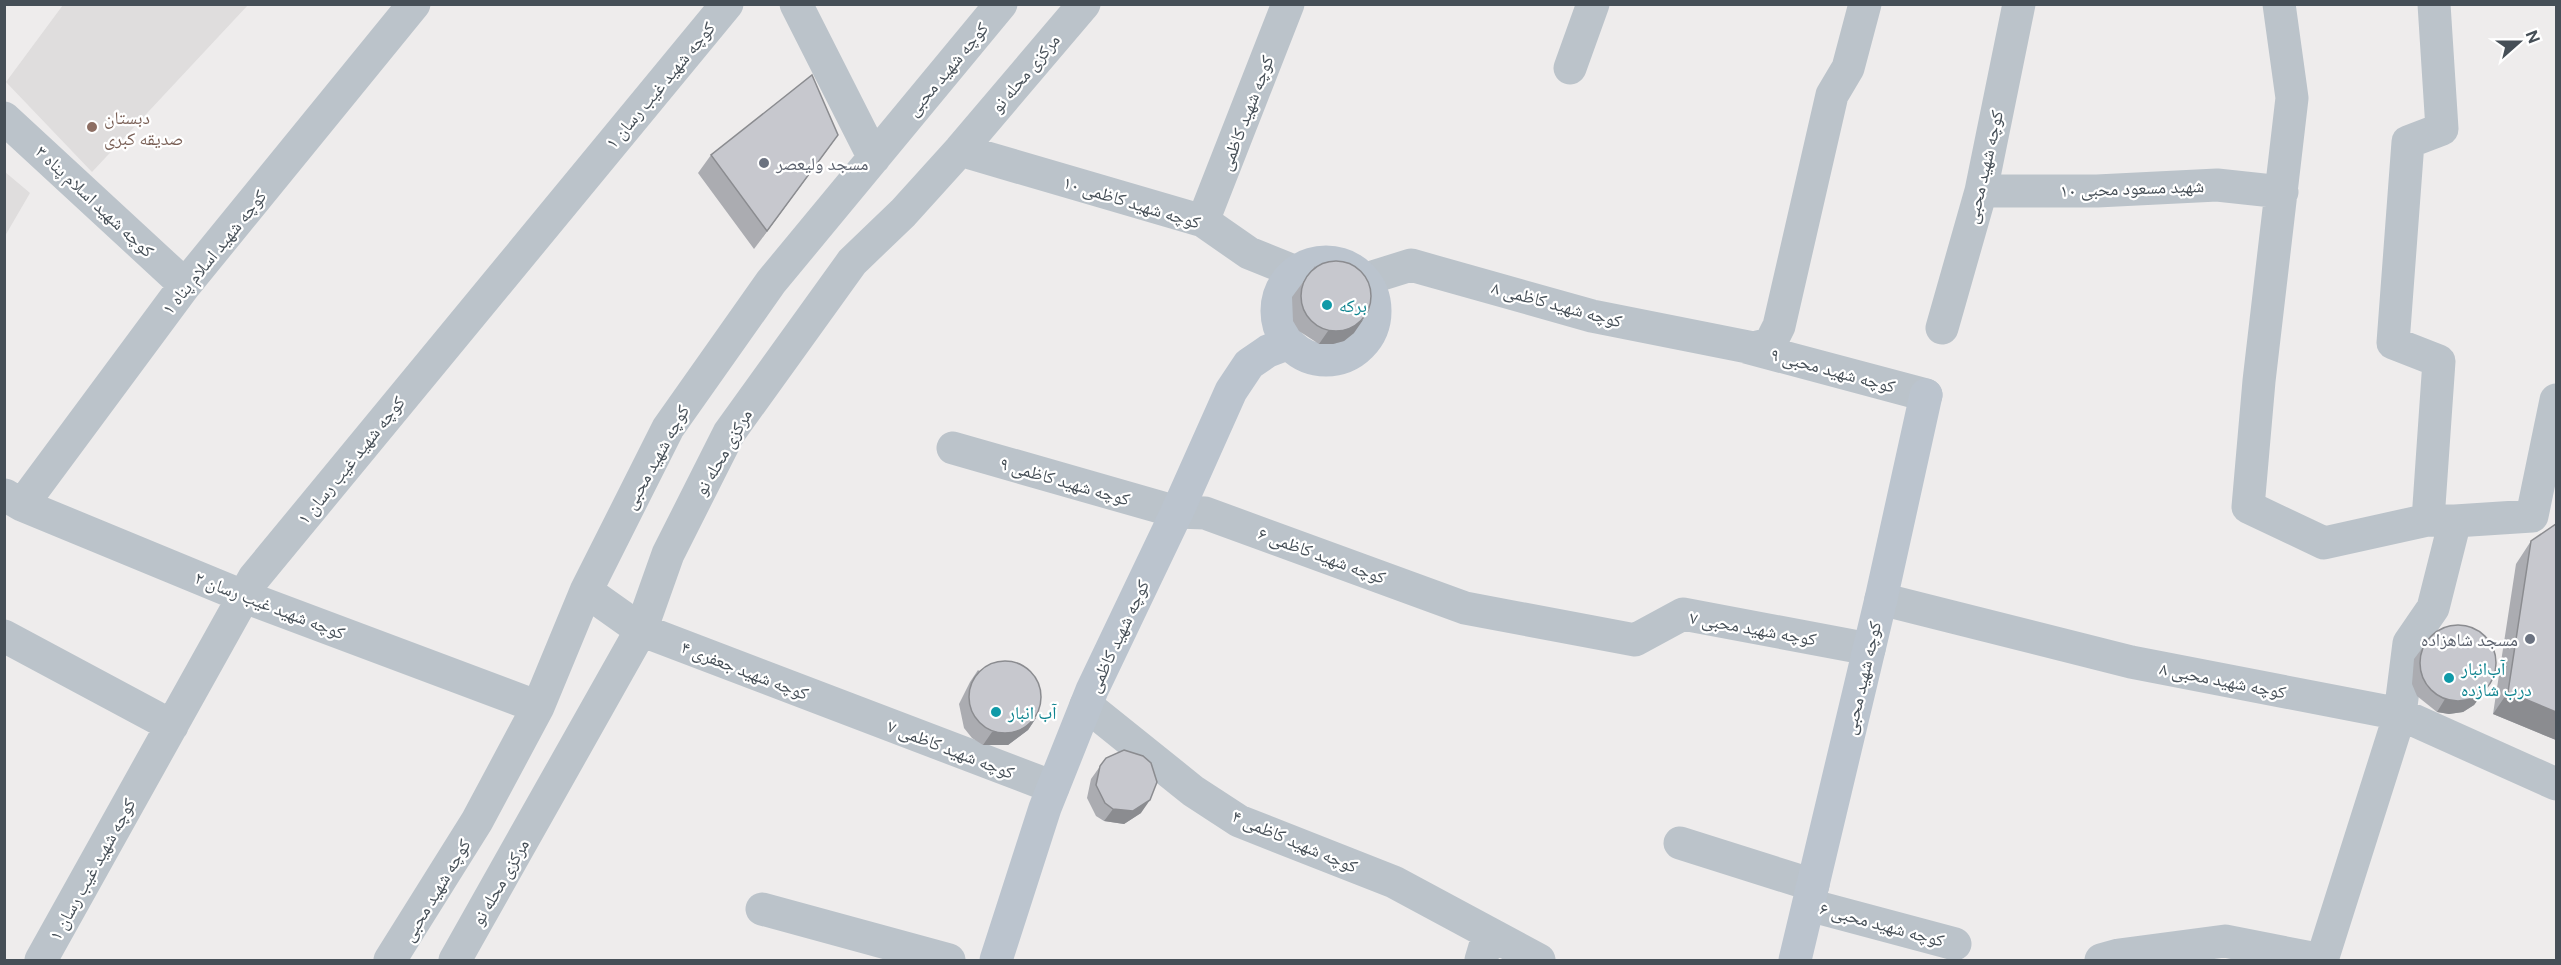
<svg xmlns="http://www.w3.org/2000/svg" width="2561" height="965" font-family="'Public Sans','Noto Naskh Arabic',sans-serif">
	<style>
		.education { fill: #dfdddd }
		.lines { fill: none; stroke-linecap: round; stroke-linejoin: round }
		.street { stroke: #bbc3ca; stroke-width: 33 }
		.secondary { stroke: #bbc4ce; stroke-width: 33 }
		.wall { fill: #abacb1 }
		.shaded-wall { fill: #8b8c90 }
		.building { fill: #c7c8ce; stroke: #8b8c90; stroke-width: 1.5 }
		.education-dot { fill: #8d6e63; stroke: #fff; stroke-width: 2 }
		.worship-dot { fill: #6b7280; stroke: #fff; stroke-width: 2 }
		.culture-dot { fill: #0f9aa8; stroke: #fff; stroke-width: 2 }
		.labels { text-anchor: middle; dominant-baseline: central; stroke-width: 4.5; stroke-linejoin: round; paint-order: stroke }
		.street-label { font-size: 18px; fill: #464f57; stroke: #fff }
		.education-label { font-size: 18px; fill: #785e54; stroke: #fff; text-anchor: start }
		.worship-label { font-size: 18px; fill: #5b616d; stroke: #fff; text-anchor: start }
		.culture-label { font-size: 18px; fill: #0d838f; stroke: #fff; text-anchor: start }
	</style>
	<rect width="100%" height="100%" fill="#eeecec"/>
	<!-- education -->
	<path class="education" d="M63,5V4L248,5L92,172L6,82Z
		M5,172L30,193L5,236H4Z"/>
	<g class="lines">
		<!-- street -->
		<path class="street" d="M796,4L874,158
			M2279,4L2292,98L2259,381L2248,507L2324,543L2428,520L2455,521
			M1570,68L1593,4
			M4,118L185,285
			M960,150L1203,221L1249,253L1296,272
			M1981,191H2097L2217,185L2282,192
			M1203,221L1288,4
			M1363,280L1411,265L1592,316L1753,348L1770,344L1779,326L1832,95L1848,68L1865,4
			M1942,328L1981,191L2019,4
			M1746,347L1926,395
			M953,448L1177,512L1205,513L1465,608L1635,640L1683,614L1869,649
			M5,495L22,505L245,597L538,707
			M22,505L185,285L414,4
			M2428,520L2439,361L2393,343L2408,142L2442,129L2434,4
			M586,591L641,630L1053,787
			M1881,599L2131,662L2400,714L2556,784
			M4,636L172,726
			M1086,705L1193,791L1239,821L1394,882L1539,960
			M1680,843L1813,885
			M1809,905L1955,944
			M762,909L949,960
			M41,960L254,578L727,4
			M390,960L477,821L538,707L586,591L668,428L771,282L1001,4
			M455,960L641,630L668,554L729,433L852,262L903,213L960,150L1084,4
			M1481,960L1489,933
			M2101,960L2119,955L2225,941L2322,960
			M2322,960L2400,714L2409,643L2433,608L2455,521L2532,516L2556,400"/>
		<!-- secondary -->
		<path class="secondary" d="M1277 311a49 49 0 1 1 98 0a49 49 0 1 1-98 0Z
			M996,960L1045,808L1092,690L1177,512L1231,391L1249,364L1268,351L1289,343
			M1795,960L1881,599L1926,395"/>
	</g>
	<!-- wall -->
	<path class="wall" d="M838,135L754,249L698,173L711,155Z
		M1315,266L1354,333L1344,341L1333,344H1319L1299,331L1293,321L1292,297Z
		M2531,541L2556,740L2493,714L2516,564Z
		M2423,647L2481,696L2474,705L2463,712L2449,714L2437,712L2417,696L2412,684L2414,659Z
		M978,670L1036,718L1028,730L1008,745H983L972,738L964,728L959,704L970,682Z
		M1106,758L1141,813L1124,824L1104,821L1096,816L1087,798L1091,779Z"/>
	<!-- shaded-wall -->
	<path class="shaded-wall" d="M838,135L825,153L754,249L767,231Z
		M1363,320L1354,333L1344,341L1333,344H1319L1328,331Z
		M2490,683L2474,705L2463,712L2449,714L2437,712L2445,699Z
		M2508,692L2556,712V740L2493,714Z
		M1036,718L1028,730L1008,745H983L992,732Z
		M1150,800L1141,813L1124,824L1104,821L1113,809Z"/>
	<!-- building -->
	<path class="building" d="M812,75L838,135L767,231L711,155Z
		M1301 296a35 35 0 1 1 70 0a35 35 0 1 1-70 0Z
		M2556,524V712L2508,692L2531,541Z
		M2420 663a38 38 0 1 1 76 0a38 38 0 1 1-76 0Z
		M969 697a36 36 0 1 1 72 0a36 36 0 1 1-72 0Z
		M1124,750L1143,756L1151,763L1157,782L1150,800L1133,811L1113,809L1105,803L1096,785L1100,766L1106,758Z"/>
	<!-- markers -->
	<circle class="education-dot" cx="92" cy="127" r="6"/>
	<g class="worship-dot">
		<circle cx="764" cy="163" r="6"/>
		<circle cx="2530" cy="639" r="6"/>
	</g>
	<g class="culture-dot">
		<circle cx="1327" cy="305" r="6"/>
		<circle cx="2449" cy="678" r="6"/>
		<circle cx="996" cy="712" r="6"/>
	</g>
	<g class="labels">
		<!-- street labels -->
		<g class="street-label">
			<text transform="translate(947 69) rotate(-50)">کوچه شهید محبی</text>
			<text transform="translate(1025 73) rotate(-50)">مرکزی محله نو</text>
			<text transform="translate(660 85) rotate(-50)">کوچه شهید غیب رسان ۱</text>
			<text transform="translate(1246 113) rotate(-69)">کوچه شهید کاظمی</text>
			<text transform="translate(1984 167) rotate(-77)">کوچه شهید محبی</text>
			<text transform="translate(2132 188) rotate(-2)">شهید مسعود محبی ۱۰</text>
			<text transform="translate(95 201) rotate(43)">کوچه شهید اسلام پناه ۳</text>
			<text transform="translate(1132 202) rotate(17)">کوچه شهید کاظمی ۱۰</text>
			<text transform="translate(214 252) rotate(-51)">کوچه شهید اسلام پناه ۱</text>
			<text transform="translate(1557 304) rotate(15)">کوچه شهید کاظمی ۸</text>
			<text transform="translate(1833 370) rotate(15)">کوچه شهید محبی ۹</text>
			<text transform="translate(723 452) rotate(-60)">مرکزی محله نو</text>
			<text transform="translate(656 457) rotate(-61)">کوچه شهید محبی</text>
			<text transform="translate(351 460) rotate(-51)">کوچه شهید غیب رسان ۱</text>
			<text transform="translate(1065 481) rotate(16)">کوچه شهید کاظمی ۹</text>
			<text transform="translate(1322 555) rotate(20)">کوچه شهید کاظمی ۶</text>
			<text transform="translate(270 605) rotate(21)">کوچه شهید غیب رسان ۲</text>
			<text transform="translate(1753 628) rotate(10)">کوچه شهید محبی ۷</text>
			<text transform="translate(1118 636) rotate(-65)">کوچه شهید کاظمی</text>
			<text transform="translate(745 670) rotate(21)">کوچه شهید جعفری ۴</text>
			<text transform="translate(1862 678) rotate(-77)">کوچه شهید محبی</text>
			<text transform="translate(2223 680) rotate(11)">کوچه شهید محبی ۸</text>
			<text transform="translate(951 749) rotate(21)">کوچه شهید کاظمی ۷</text>
			<text transform="translate(1295 841) rotate(23)">کوچه شهید کاظمی ۴</text>
			<text transform="translate(92 869) rotate(-61)">کوچه شهید غیب رسان ۱</text>
			<text transform="translate(500 882) rotate(-60)">مرکزی محله نو</text>
			<text transform="translate(436 890) rotate(-59)">کوچه شهید محبی</text>
			<text transform="translate(1882 924) rotate(15)">کوچه شهید محبی ۶</text>
		</g>
		<!-- education labels -->
		<g class="education-label">
			<text x="104" y="117">دبستان<tspan x="104" dy="21">صدیقه کبری</tspan></text>
		</g>
		<!-- worship labels -->
		<g class="worship-label">
			<text x="776" y="163">مسجد ولیعصر</text>
			<text x="2518" y="639" text-anchor="end">مسجد شاهزاده</text>
		</g>
		<!-- culture labels -->
		<g class="culture-label">
			<text x="1339" y="305">برکه</text>
			<text x="2461" y="668">آب‌انبار<tspan x="2461" dy="21">درب شازده</tspan></text>
			<text x="1008" y="712">آب انبار</text>
		</g>
	</g>
	<!-- border -->
	<rect width="2561" height="965" fill="none" stroke="#464f57" stroke-width="12"/>
	<!-- north arrow -->
	<g transform="translate(2519 42) rotate(69)" stroke="#ffffff" stroke-width="4.5" paint-order="stroke">
	<path d="M0-4.5L10 22L0 15L-10 22Z" fill="#464f57"/>
	<text y="-9" font-size="16" font-weight="bold" text-anchor="middle" fill="#464f57">N</text>
	</g>
</svg>
